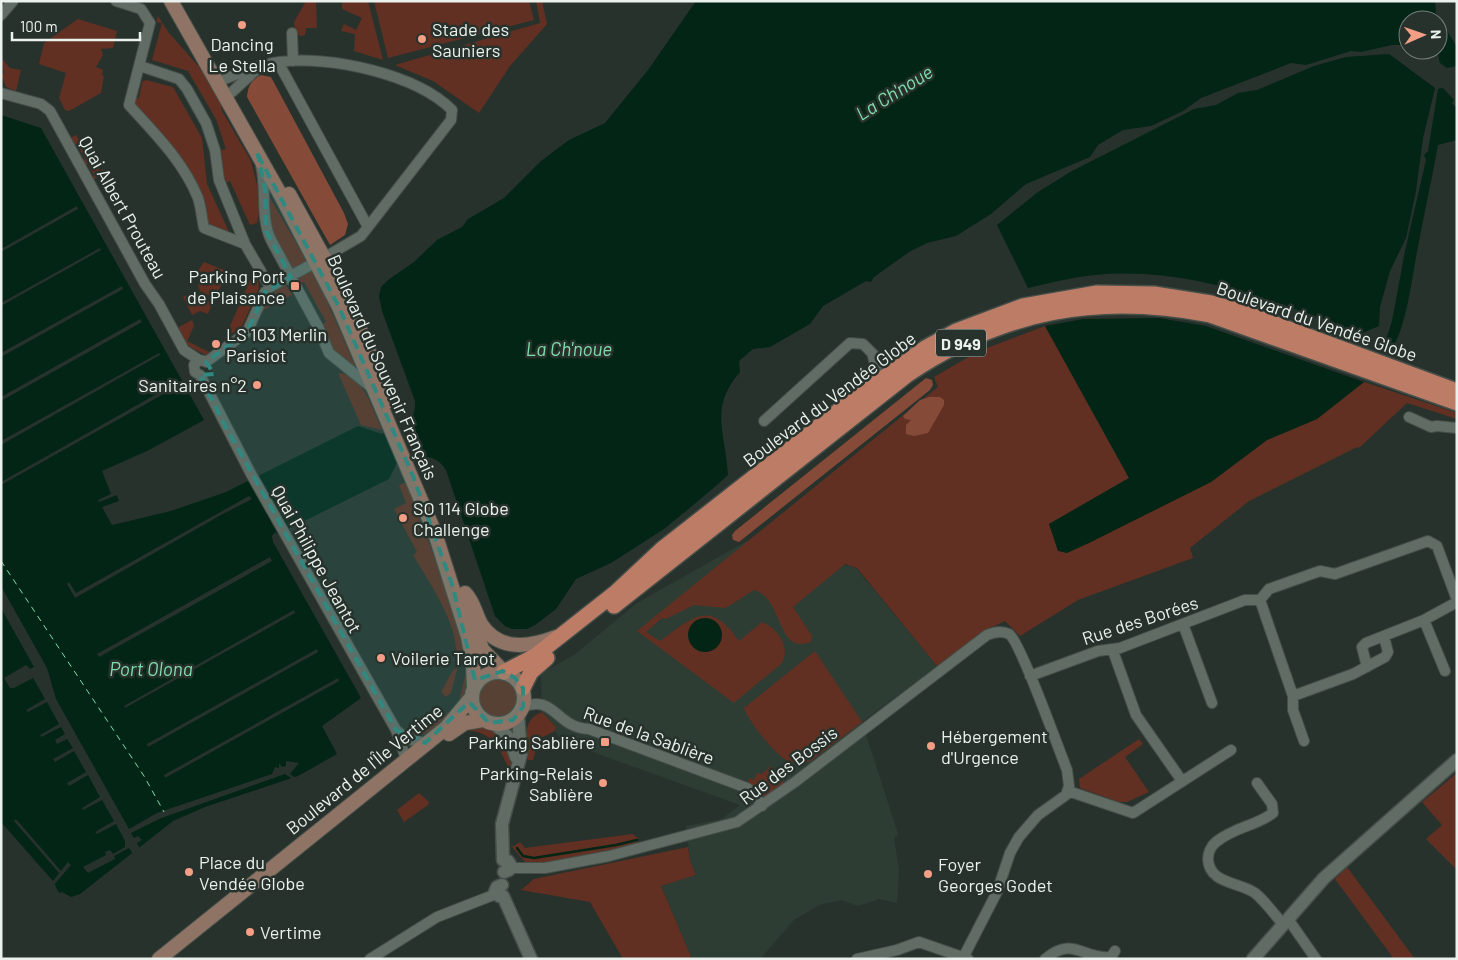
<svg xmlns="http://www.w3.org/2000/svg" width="1458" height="960" font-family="Barlow,sans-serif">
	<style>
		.built { fill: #2d3d34 }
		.green { fill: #613022 }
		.forest { fill: #864a39 }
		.water { fill: #022515 }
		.pier { fill: #28322c }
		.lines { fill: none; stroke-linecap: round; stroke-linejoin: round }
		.stream { stroke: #022515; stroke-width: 2.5 }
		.ferry { stroke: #7fdeac; stroke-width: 1; stroke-dasharray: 6 5; stroke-linecap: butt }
		.minor-casing { stroke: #454e48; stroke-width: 12 }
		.tertiary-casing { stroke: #454e48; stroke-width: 15 }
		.secondary-casing { stroke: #454e48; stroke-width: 16 }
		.primary-casing { stroke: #454e48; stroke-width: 18 }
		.minor { stroke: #616c65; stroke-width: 10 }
		.tertiary { stroke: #616c65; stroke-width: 12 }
		.secondary { stroke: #8f7465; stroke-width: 14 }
		.primary { stroke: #bd7c66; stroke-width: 15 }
		.marked { fill: #308981; fill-opacity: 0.2; stroke: #308981; stroke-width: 4; stroke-dasharray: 10 6; stroke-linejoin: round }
		.poi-dot { fill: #f49e86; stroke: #28322c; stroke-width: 2 }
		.labels { text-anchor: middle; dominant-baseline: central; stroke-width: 5; stroke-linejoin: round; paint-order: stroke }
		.shield { fill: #28322c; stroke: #b0b8b4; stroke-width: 1 }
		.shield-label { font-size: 16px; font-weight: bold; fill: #ebf2ee }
		.poi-label { font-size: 18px; fill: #ebf2ee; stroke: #28322c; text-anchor: start }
		.street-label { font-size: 18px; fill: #ebf2ee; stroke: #28322c }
		.water-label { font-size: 19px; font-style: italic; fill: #7fdeac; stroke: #28322c }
	</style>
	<rect width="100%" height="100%" fill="#28322c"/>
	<!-- built -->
	<path class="built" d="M747,541L856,568L937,666L862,722L898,834L894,838L899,870L897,903L879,899L858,906L842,900L819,905L794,920L760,959H692L661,886L696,875L690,861L686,826L722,819L740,805L573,745L558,736L555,731L556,727L542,712L541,677L542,673L574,655L637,603Z"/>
	<!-- green -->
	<path class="green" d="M306,1L323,2H316L317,28H306L305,35L301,36L296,34L294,22Z
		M342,1H368L383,60L354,51L355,34L341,31L344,24L356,30L362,18L342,9Z
		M374,1H529L534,20L388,58Z
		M536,1H542L547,24L510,66L479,113L433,81L395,65L540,23Z
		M158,16L169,33L200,68L220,100L222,111L251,161L261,200L257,223L250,225L230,181L224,183L217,151L226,149L216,119L188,71L152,60L162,23L156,22Z
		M78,19L117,31L113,48L101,49L103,55L96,67L103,70L102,75L104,76L101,93L69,111L65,110L59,98L66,73L39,64L44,43Z
		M1,58L10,68L21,70L16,91L6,87L1,75L4,73Z
		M146,80L173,87L202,138L207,184L230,234L206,226L202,200L133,104V98H139L142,82Z
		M76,135L91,158L93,157L95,165L100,170L103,169L105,174L92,180L91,178L94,176L88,164L85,166L83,161L85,159L77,144L74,145L70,138Z
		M268,194L307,262L292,269L271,235Z
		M204,262L224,270L226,274L217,295L211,296L200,291L198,286L200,277L197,272Z
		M311,270L326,299L357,370L336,356L321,325L326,322L304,282L298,284L299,277Z
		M258,279L259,288L242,326L224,340L250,280Z
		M286,285L292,295L262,311L261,309L267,296Z
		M191,293L209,302L211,306L208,314L200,311L192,315L183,297Z
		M192,320L194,326L187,341L209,352L206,355L188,346L177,328Z
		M1045,326L1129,478L1049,524L1066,553L1211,482L1267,440L1317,419L1364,382L1457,413V419L1407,403L1360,447L1355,448L1249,501L1190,548L1193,558L1078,600L1020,636L1005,621L986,630L937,666L857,568L845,564L793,607L812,636L811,642C775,655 785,599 754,590L729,606L724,608L694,605L666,619L662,618L646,632L660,641C693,617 710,598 739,641L762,622C778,628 792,649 781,664L734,703L637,631L938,387L934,377L979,351Z
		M338,373C364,374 373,411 382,430L361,425Z
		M407,482L445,587L465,656L460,658L451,693L446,697L441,692L453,670L456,669C462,628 433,589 413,555L417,552L394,509L406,503L399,485Z
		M815,651L862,722L812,760C803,765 791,765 783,758C771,749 749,722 744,708Z
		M467,668C469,676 469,683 466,691C459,712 427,747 404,731L427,721H436L445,716L459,701Z
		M478 698a20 20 0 1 1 40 0a20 20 0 1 1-40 0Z
		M542,712L556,727L555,731L539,739L533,760H528C528,742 520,720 542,712Z
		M470,727H482L503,736L510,751L511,768H508C502,751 490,731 470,731Z
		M1139,739L1143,744L1125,757L1149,792L1127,802H1119L1080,788L1079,779Z
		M771,766L784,783L767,797L761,796L748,782L749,778L754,780L757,773L762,774Z
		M1457,773V870L1426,839L1442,825L1422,802Z
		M419,793L429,802L428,805L404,822L397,810Z
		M632,834L638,838L637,844L599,854L536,864H527L512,847L520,842L525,848Z
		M688,847L690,861L696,875L661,886L692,959H623L590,902L521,890L534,879Z
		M1347,867L1415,959H1394L1335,879Z"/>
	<!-- forest -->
	<path class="forest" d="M261,75L271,77L344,213L348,224L345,235L330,245L247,97C248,86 251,80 261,75Z
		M926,378L932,380L933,385L930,390L739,542L733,540L732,535L735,531Z
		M929,397H940L944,400V405L928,433L914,436L906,434V425L911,420L905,419L903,416L920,400Z"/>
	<!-- water -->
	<path class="water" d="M696,1H1435L1436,13L1457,47V66L1447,68L1440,63L1437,50L1438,20H1408V45H1392L1361,52L1351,51L1306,65L1291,63L1201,98L1183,111L1151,126L1123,130L1098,145L1090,157L1026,184L991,214L956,236L927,243L909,252L874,277L871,282L866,281L823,306L810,324L770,347L753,349L739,361L740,372C709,408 725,430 728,475C707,494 685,512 664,529L611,563L576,579L556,609L535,625L527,629H512L505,626L495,616L446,470C433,450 416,457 397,463L389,479L290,528L277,534L275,532L272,536L273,542L361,698L322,726L337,754L298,776L205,807L173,821L80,894L71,897L62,892L59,893L53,881L1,822V115L41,128L204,420L149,450L102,471L111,494L98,500L99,502L117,495L119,501L102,507L112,525L171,511L226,492L358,426L382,434C401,426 416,426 415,401L382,311L379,296L381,287L388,280L414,262L437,240L462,227L468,219L504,198L541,161L569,140L605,123L648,70Z
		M1389,54L1435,88L1423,138L1416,191L1406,238L1390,271L1380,307L1379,326L1360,334C1276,301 1187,266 1095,275C1072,277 1050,283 1028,288L997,225L1038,192L1072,171L1194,109L1216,105L1238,93L1257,90L1314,66L1346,57Z
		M1443,88L1454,100L1452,103L1457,109V140L1438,145C1432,179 1424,213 1418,247C1413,270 1406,334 1390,350L1384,346L1392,321L1405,251L1426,160L1424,155L1428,151L1438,89Z
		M1159,318L1206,326L1364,382L1317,419L1267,440L1211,482L1089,543L1067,553L1058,551L1049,524L1129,478L1045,326L1083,319Z
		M688 635a17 17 0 1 1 34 0a17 17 0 1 1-34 0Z"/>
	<!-- pier -->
	<path class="pier" d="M77,206L78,209L1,252V249Z
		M100,248L101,250L1,306V303Z
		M122,286L123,289L1,357V353Z
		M140,319L142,322L1,401V397Z
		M159,353L160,355L1,445V441Z
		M176,383L178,386L1,485V482Z
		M408,419L425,458L399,465L384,431Z
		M249,496L252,499L221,515L75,598L67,584L69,582L76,593Z
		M270,557L272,561L99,657L97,654Z
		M1,586L47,668L56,699L129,829L157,813L272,774L275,767L279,768V763L282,767L286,766V761L299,763L290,774L297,779L294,780L285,774L159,819L131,833L134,838L138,836L142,840L137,843L140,849L133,854L129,848L114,856L115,859L88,873L83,867L106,855L105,852L110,850L113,854L125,847V841L116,824L97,834L95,832L114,821L102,800L83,810L82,808L100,797L88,775L69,786L67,783L86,772L74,751L55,762L53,759L73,748L67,739L57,744L55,740L65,734L61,727L41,737L40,735L59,724L47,702L28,712L26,710L45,699L33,678L14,688H10L4,678L26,665L30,669L34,667L1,608Z
		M294,610L295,613L125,708L124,706Z
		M317,649L318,652L148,747L147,744Z
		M338,678L339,681L165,778L164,775Z
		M16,819L61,871L68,862L71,865L53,886L51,884L59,873L14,821Z"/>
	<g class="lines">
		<!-- stream -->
		<path class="stream" d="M517,848L523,856L534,858L616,845L637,840"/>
		<!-- ferry -->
		<path class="ferry" d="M1,561L144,776L164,812"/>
		<defs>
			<path id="minor" d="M116,1L141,9L150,23L129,105C155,134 183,161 198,198C201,207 202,219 204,228L245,244
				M1,15L13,1
				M292,33L293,61
				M278,62L368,227
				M140,66L179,79L187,89L206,123L215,150L219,180L245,244L270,287
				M225,79C241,72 261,64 279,62C329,55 416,74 452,110L451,120L361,236L332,253
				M232,92L257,69
				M1,93L41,104L50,111L145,284L159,304L184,350L199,360
				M261,166C267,190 260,218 271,240L318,327L329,353L371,387
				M206,362L247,332L265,292L270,287L309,266
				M200,375L251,474L396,730L406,759
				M200,375L195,372L194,365L199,360L204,361
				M863,384L876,371L873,356
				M1409,417L1431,427L1437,426L1457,428
				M764,421L850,343L863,344L882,363H890L908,351L921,349
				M1424,620L1445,671
				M1183,624L1212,703
				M1384,637L1388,652L1385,657L1353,674L1293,696L1260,600L1269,589L1320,571L1335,574L1428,541L1437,546L1457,600
				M1113,651L1136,715L1182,781
				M1367,667L1362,647L1366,643L1424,620L1457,602
				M1030,676L1098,651L1120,648L1245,600H1260
				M1293,696V710L1304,741
				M523,707C555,694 556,728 589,729L747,788L753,792L762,806
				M396,730L407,739L425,743
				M1257,783L1272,804L1273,813C1254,827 1236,826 1216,842C1211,846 1208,853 1208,859C1209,884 1240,882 1255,893C1265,901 1274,914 1283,924
				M1068,791L1133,813L1231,750
				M510,868H545L609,856L737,822L795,782L987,635C994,632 1001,630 1009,634C1020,641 1059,750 1067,770L1069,786L1066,795L1038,815L1019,837L1010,853L997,892L964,956
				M1288,919L1316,959
				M370,959L437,917L496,894
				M857,959L897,950L919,942L968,959
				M1045,959C1074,935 1083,960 1111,957L1115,951"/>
			<path id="tertiary" d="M495,724L510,739L516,757
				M503,860L502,824L521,754L518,715
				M503,860L508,861L511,866L509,870L504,872
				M502,885L497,887L495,892L499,896H503
				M503,896L531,959
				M1253,959L1324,878L1457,760"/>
			<path id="secondary" d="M171,1L279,192L339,307L435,533L468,637L473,662L474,686
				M289,194L349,303L390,401
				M465,593C474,602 475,613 481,624C499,652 530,647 556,637
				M470,610L482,649L503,671
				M472 698a26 26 0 1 1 52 0a26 26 0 1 1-52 0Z
				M449,734L465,723L483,720
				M159,959L446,728L471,698"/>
			<path id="primary" d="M614,606L907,375C1002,311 1098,293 1210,315L1457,403
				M504,672L535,656L615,593L662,549L851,401L925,348L956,331L1023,306L1097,293L1154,294L1211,303L1240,311L1457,391
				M523,688L531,672L547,658"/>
		</defs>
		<!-- minor casing -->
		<use href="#minor" class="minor-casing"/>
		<!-- tertiary casing -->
		<use href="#tertiary" class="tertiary-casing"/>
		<!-- secondary casing -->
		<use href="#secondary" class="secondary-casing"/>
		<!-- primary casing -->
		<use href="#primary" class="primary-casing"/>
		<!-- minor -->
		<use href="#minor" class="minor"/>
		<!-- tertiary -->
		<use href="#tertiary" class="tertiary"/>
		<!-- secondary -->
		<use href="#secondary" class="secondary"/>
		<!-- primary -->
		<use href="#primary" class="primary"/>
	</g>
	<!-- marked area -->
	<path class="marked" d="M258,155L339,307L413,476L453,587L475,680L503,671L515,678L523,688V707L513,720L489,723L469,702L425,743L396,730L223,422L200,375L214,374L206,362L247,332L265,292L291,277L266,231L265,190Z"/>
	<!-- markers -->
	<g class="poi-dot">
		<circle cx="242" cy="25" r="5"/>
		<circle cx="422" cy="39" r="5"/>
		<rect x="290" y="281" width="10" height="10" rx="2.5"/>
		<circle cx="216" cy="344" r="5"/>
		<circle cx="257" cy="385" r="5"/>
		<circle cx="403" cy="518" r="5"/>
		<circle cx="381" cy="658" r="5"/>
		<rect x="600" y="737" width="10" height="10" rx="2.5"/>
		<circle cx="931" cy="746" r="5"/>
		<circle cx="603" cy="783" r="5"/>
		<circle cx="189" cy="872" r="5"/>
		<circle cx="928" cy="874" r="5"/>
		<circle cx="250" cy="932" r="5"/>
	</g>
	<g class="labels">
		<!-- shield labels -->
		<rect class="shield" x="936" y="329.5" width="50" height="27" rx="4"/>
		<g class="shield-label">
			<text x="961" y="343">D 949</text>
		</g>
		<!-- poi labels -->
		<g class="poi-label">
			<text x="432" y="29">Stade des<tspan x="432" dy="21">Sauniers</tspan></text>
			<text x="242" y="44" text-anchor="middle">Dancing<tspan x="242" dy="21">Le Stella</tspan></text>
			<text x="285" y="276" text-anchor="end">Parking Port<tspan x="285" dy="21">de Plaisance</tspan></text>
			<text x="226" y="334">LS 103 Merlin<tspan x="226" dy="21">Parisiot</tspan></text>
			<text x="247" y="385" text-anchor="end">Sanitaires n°2</text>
			<text x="413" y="508">SO 114 Globe<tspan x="413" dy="21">Challenge</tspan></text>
			<text x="391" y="658">Voilerie Tarot</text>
			<text x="941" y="736">Hébergement<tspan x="941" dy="21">d'Urgence</tspan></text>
			<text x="595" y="742" text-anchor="end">Parking Sablière</text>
			<text x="593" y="773" text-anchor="end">Parking-Relais<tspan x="593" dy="21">Sablière</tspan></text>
			<text x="199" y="862">Place du<tspan x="199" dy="21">Vendée Globe</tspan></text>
			<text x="938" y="864">Foyer<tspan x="938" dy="21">Georges Godet</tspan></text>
			<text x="260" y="932">Vertime</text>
		</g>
		<!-- street labels -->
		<g class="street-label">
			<text transform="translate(123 207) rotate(61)">Quai Albert Prouteau</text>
			<text transform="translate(1317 321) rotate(19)">Boulevard du Vendée Globe</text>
			<text transform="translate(383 367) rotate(66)">Boulevard du Souvenir Français</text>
			<text transform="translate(829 399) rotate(-37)">Boulevard du Vendée Globe</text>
			<text transform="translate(317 559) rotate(61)">Quai Philippe Jeantot</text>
			<text transform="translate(1140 620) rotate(-18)">Rue des Borées</text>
			<text transform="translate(649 735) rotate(20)">Rue de la Sablière</text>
			<text transform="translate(788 765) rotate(-37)">Rue des Bossis</text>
			<text transform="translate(364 769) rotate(-39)">Boulevard de l'Île Vertime</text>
		</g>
		<!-- water labels -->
		<g class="water-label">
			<text transform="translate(894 92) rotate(-32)">La Ch'noue</text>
			<text x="569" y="348">La Ch'noue</text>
			<text x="151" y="668">Port Olona</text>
		</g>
	</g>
	<!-- border -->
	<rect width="1458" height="960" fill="none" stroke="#ebf2ee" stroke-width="5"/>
	<!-- north arrow -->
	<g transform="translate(1423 35) rotate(88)"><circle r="24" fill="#28322c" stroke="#767f7a"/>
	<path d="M0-4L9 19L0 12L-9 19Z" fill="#f49e86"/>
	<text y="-8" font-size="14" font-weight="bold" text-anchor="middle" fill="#ebf2ee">N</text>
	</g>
	<!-- scale -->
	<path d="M12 32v8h128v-8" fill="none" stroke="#ebf2ee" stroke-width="2.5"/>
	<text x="20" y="32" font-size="15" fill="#ebf2ee" stroke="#28322c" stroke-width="4" paint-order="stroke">100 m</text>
</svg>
